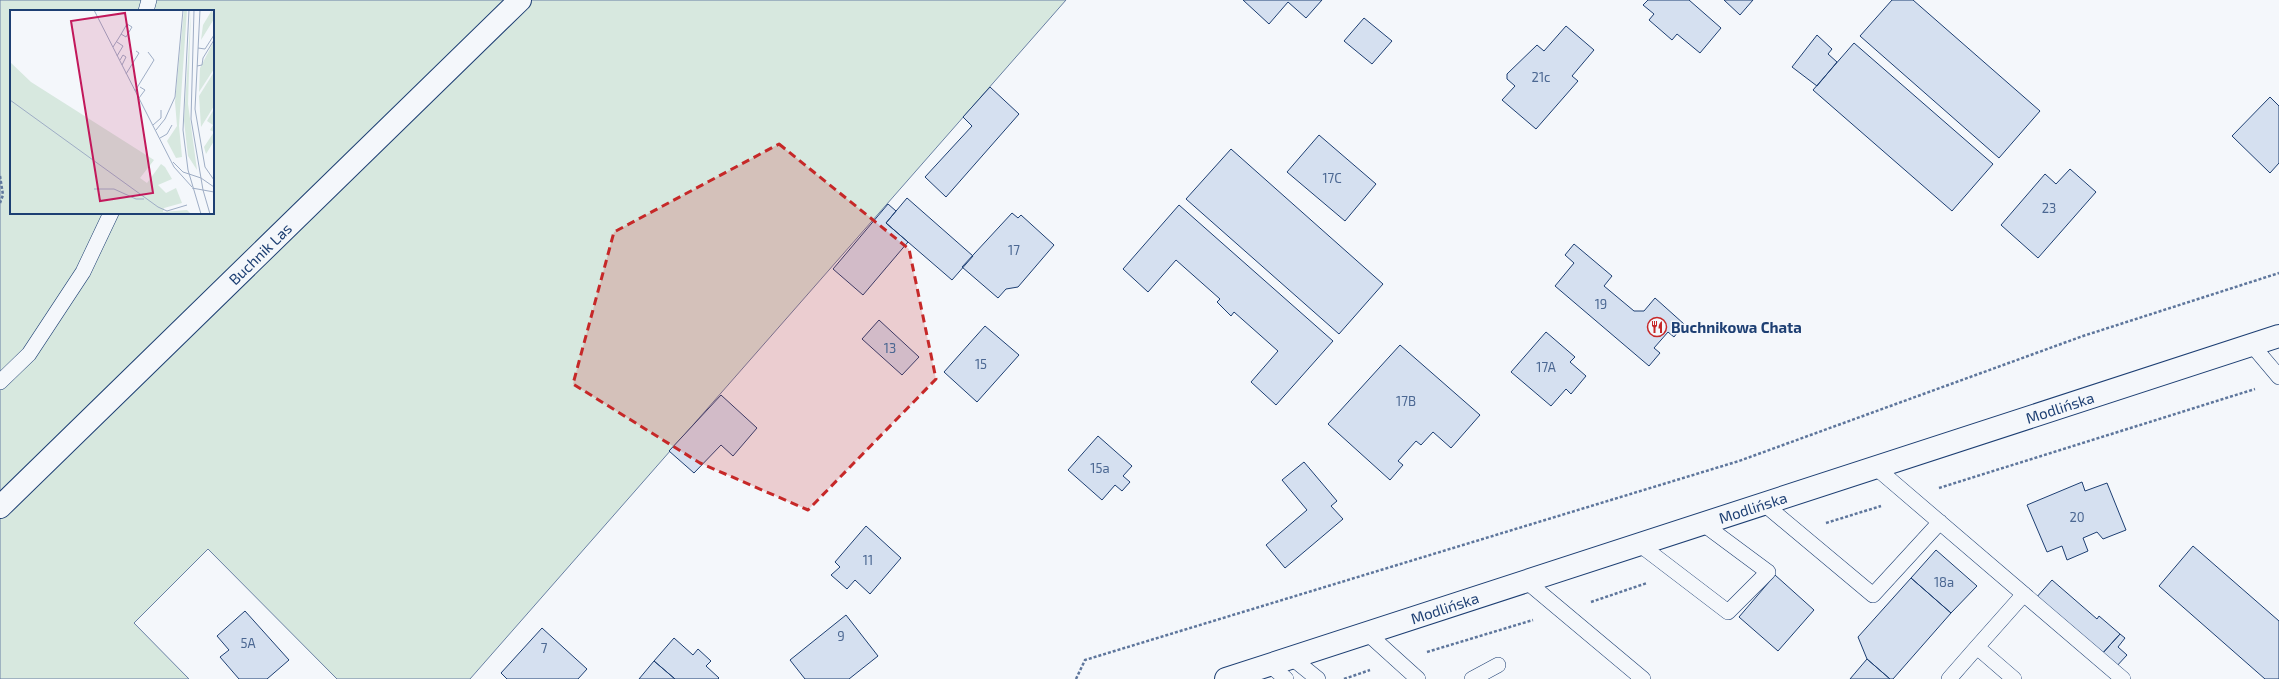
<svg xmlns="http://www.w3.org/2000/svg" width="2279" height="679" font-family="'Exo 2',sans-serif">
	<style>
		.green { fill: #d7e8df; stroke: #687fa3; fill-rule: evenodd }
		.building { fill: #d5e0f0; stroke: #1d3f73 }
		.lines { fill: none; stroke-linecap: round; stroke-linejoin: round }
		.lane-casing { stroke: #1d3f73; stroke-width: 16 }
		.street-casing { stroke: #1d3f73; stroke-width: 24 }
		.secondary-casing { stroke: #1d3f73; stroke-width: 24 }
		.path { stroke: #5e769c; stroke-width: 2.5; stroke-dasharray: 3 2; stroke-linecap: butt }
		.lane { stroke: #f4f7fb; stroke-width: 15 }
		.street { stroke: #f4f7fb; stroke-width: 22 }
		.secondary { stroke: #f4f7fb; stroke-width: 22 }
		.marked { fill: #c62828; fill-opacity: 0.2; stroke: #c62828; stroke-width: 3; stroke-dasharray: 8 5; stroke-linejoin: round }
		.labels { text-anchor: middle; dominant-baseline: central; stroke-width: 3; stroke-linejoin: round; paint-order: stroke }
		.number-label { font-size: 13px; fill: #4b6792 }
		.street-label { font-size: 15px; fill: #1d3f73; stroke: #f4f7fb }
		.poi-label { font-size: 15px; font-weight: bold; fill: #1d3f73; stroke: #f4f7fb; text-anchor: start }
		.inset-road { fill: none; stroke: #9eadc5; stroke-width: 1 }
		.view { fill: #c2185b; fill-opacity: 0.15; stroke: #c2185b; stroke-width: 2 }
		.inset-edge { fill: none; stroke: #1d3f73; stroke-width: 2 }
	</style>
	<rect width="100%" height="100%" fill="#f4f7fb"/>
	<!-- green -->
	<path class="green" d="M0,0H1066L470,679H337L208,549L134,623L189,679H0ZM11,11H213V213H11Z"/>
	<!-- building -->
	<path class="building" d="M1243,0H1322L1306,18L1288,2L1269,24Z
		M1648,0H1689L1721,28L1700,53L1677,34L1672,40L1649,20L1654,14L1643,5Z
		M1724,0H1753L1740,15Z
		M1892,0H1913L2040,111L1999,158L1860,36Z
		M1364,18L1392,41L1372,64L1344,41Z
		M1566,26L1594,50L1572,76L1578,81L1536,129L1502,100L1515,86L1507,79V74L1537,45L1544,51Z
		M1817,35L1832,49L1828,54L1837,62L1817,86L1792,67Z
		M1854,43L1993,164L1952,211L1813,90Z
		M990,87L1019,114L946,197L925,177L972,126L963,117Z
		M2270,97L2279,106V163L2270,173L2232,136Z
		M1319,135L1376,184L1345,221L1287,172Z
		M1231,149L1383,284L1339,334L1186,199Z
		M2070,169L2096,192L2038,258L2001,225L2045,174L2056,184Z
		M907,198L973,256L952,280L886,223Z
		M888,204L896,211L886,223L908,242L863,295L833,269Z
		M1179,205L1333,341L1276,405L1251,382L1278,351L1234,312L1231,316L1217,302L1220,299L1176,260L1148,292L1123,269Z
		M1012,213L1018,218L1021,215L1054,245L1018,287L1006,289L998,298L962,267Z
		M1574,244L1612,276L1604,286L1634,311H1644L1655,298L1684,324L1674,337L1668,332L1654,348L1660,353L1649,366L1555,286L1574,263L1565,255Z
		M879,320L919,357L902,375L862,339Z
		M985,326L1019,355L977,402L944,372Z
		M1546,332L1575,357L1570,362L1586,376L1571,394L1566,389L1551,406L1511,372Z
		M1400,345L1480,415L1451,448L1433,432L1421,445L1416,441L1398,461L1403,465L1390,480L1328,424Z
		M721,395L757,428L733,456L721,445L694,473L669,451Z
		M1098,436L1132,466L1123,476L1130,482L1122,491L1115,485L1102,500L1068,470Z
		M1304,462L1337,501L1331,506L1343,519L1285,568L1266,545L1307,510L1282,480Z
		M2082,482L2085,491L2107,483L2126,530L2103,539L2097,532L2083,538L2088,551L2067,560L2062,546L2047,552L2027,505Z
		M866,526L901,558L870,594L855,580L847,589L831,575L840,567L835,562Z
		M2193,546L2279,621V679H2265L2159,586Z
		M1936,550L1977,586L1951,613L1911,578Z
		M1775,575L1814,610L1778,651L1739,617Z
		M1911,578L1951,613L1893,679H1890L1867,659L1858,637Z
		M2052,580L2097,619L2099,616L2120,634L2101,655L2035,599Z
		M245,611L289,660L267,679H239L220,657L229,650L217,636Z
		M846,615L878,656L849,679H805L790,660Z
		M542,628L587,669L578,679H507L501,673Z
		M2120,634L2125,638L2118,647L2127,655L2115,668L2101,655Z
		M674,638L693,655L698,649L711,661L706,666L719,678L718,679H675L654,661Z
		M1867,659L1890,679H1850Z
		M654,661L675,679H639Z"/>
	<g class="lines">
		<defs>
			<path id="lane" d="M146,11L149,0
				M2252,345L2279,377
				M0,382L29,354L83,272L111,213
				M1874,466L2123,679
				M1763,503L1873,595L1940,522
				M1639,544L1728,612L1768,572L1702,523
				M1526,581L1643,679
				M1366,632L1418,679
				M1292,658L1318,679
				M1270,665L1286,679
				M1472,679L1498,665
				M1949,679L1977,647
				M2014,679L1977,647L2024,594"/>
			<g id="street">
				<path id="s1" d="M0,507L520,0"/>
			</g>
			<g id="secondary">
				<path id="s2" d="M1226,679L2279,336"/>
			</g>
		</defs>
		<!-- lane casing -->
		<use href="#lane" class="lane-casing"/>
		<!-- street casing -->
		<use href="#street" class="street-casing"/>
		<!-- secondary casing -->
		<use href="#secondary" class="secondary-casing"/>
		<!-- path -->
		<path class="path" d="M0,176L3,195L0,203
			M1939,488L2255,389
			M1826,523L1881,506
			M1591,602L1647,583
			M1427,652L1533,620
			M1076,679L1085,660L1739,461L2083,336L2279,273
			M1344,679L1370,670"/>
		<!-- lane -->
		<use href="#lane" class="lane"/>
		<!-- street -->
		<use href="#street" class="street"/>
		<!-- secondary -->
		<use href="#secondary" class="secondary"/>
	</g>
	<!-- marked area -->
	<path class="marked" d="M779,144L909,249L936,379L808,510L700,463L573,384L614,232Z"/>
	<!-- icons -->
	<defs>
		<symbol id="restaurant-ring" viewBox="-11 -11 22 22"><circle r="9.5" fill="#f4f7fb" stroke="#c62828" stroke-width="1.5"/><path d="M-5-6h1v4h1v-4h1v4h1v-4h1v5L-1.5 .5V6h-2V.5L-5-1ZM5-6V6H3V1.5H1.5Q1.5-4 5-6Z" fill="#c62828"/></symbol>
	</defs>
	<g fill-rule="evenodd">
		<use href="#restaurant-ring" x="1646" y="316" width="22" height="22"/>
	</g>
	<g class="labels">
		<!-- number labels -->
		<g class="number-label">
			<text x="1541" y="77">21c</text>
			<text x="1332" y="178">17C</text>
			<text x="2049" y="208">23</text>
			<text x="1014" y="250">17</text>
			<text x="1601" y="304">19</text>
			<text x="890" y="348">13</text>
			<text x="981" y="364">15</text>
			<text x="1546" y="367">17A</text>
			<text x="1406" y="401">17B</text>
			<text x="1100" y="468">15a</text>
			<text x="2077" y="517">20</text>
			<text x="868" y="560">11</text>
			<text x="1944" y="582">18a</text>
			<text x="841" y="636">9</text>
			<text x="248" y="643">5A</text>
			<text x="544" y="648">7</text>
		</g>
		<!-- street labels -->
		<g class="street-label">
			<text stroke="none"><textPath href="#s1" startOffset="363">Buchnik Las</textPath></text>
			<text stroke="none"><textPath href="#s2" startOffset="877">Modlińska</textPath></text>
			<text stroke="none"><textPath href="#s2" startOffset="554">Modlińska</textPath></text>
			<text stroke="none"><textPath href="#s2" startOffset="230">Modlińska</textPath></text>
		</g>
		<!-- poi labels -->
		<g class="poi-label">
			<text x="1671" y="327">Buchnikowa Chata</text>
		</g>
	</g>
	<!-- overview -->
	<g transform="translate(10 10)">
		<rect width="204" height="204" fill="#f4f7fb"/>
		<path d="M174,0H177L169,116L172,147L166,148L157,131L167,116L165,92ZM181,0L178,94L187,160L178,146L174,111ZM202,0L204,9L191,30L193,15ZM204,31V59L189,82L190,58ZM0,52L21,72L144,150L130,168L137,173L151,154L155,157L162,169L148,175L156,183L166,178L172,193L154,198L153,202L177,200L181,204H0ZM204,62V96L191,117L189,86ZM204,99V131L196,144L194,137L204,122L200,120L203,115L197,111Z" fill="#d7e8df"/>
		<path class="inset-road" d="M84,0L164,157L182,177M179,0L173,120L178,160L191,204M184,0L181,109L193,180L200,204M190,0L185,99L195,157L204,170M107,32L113,36L107,46M103,37L110,26L117,14L122,17L116,27L111,24M188,38L195,39L204,25M110,50L113,45L116,47L112,55M187,56L192,55L193,48L204,30M116,64L129,43L126,41M125,81L144,50L138,42M129,88L135,80L130,77M0,90L148,197L157,201L177,195M143,115L151,108V100M146,120L155,109L165,87L173,0M150,128L157,124L162,115M163,152L173,162L191,168M191,168L204,177M182,178L204,182M84,179H104L126,189H134"/>
		<path class="view" d="M115,3L143,183L90,191L61,11Z"/>
		<rect width="204" height="204" class="inset-edge"/>
	</g>
</svg>
